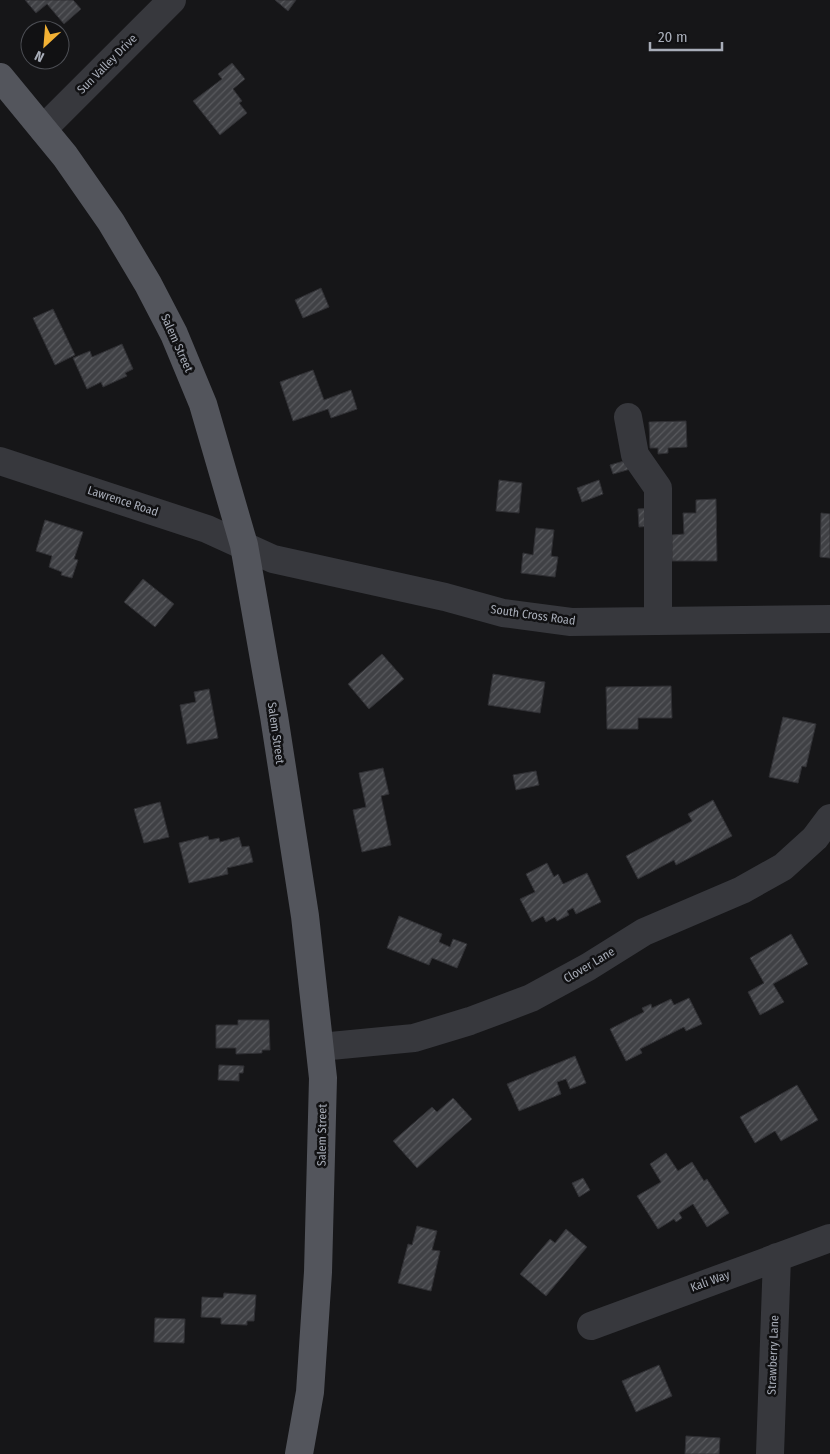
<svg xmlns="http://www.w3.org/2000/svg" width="830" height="1454" font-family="'Fira Sans Condensed',sans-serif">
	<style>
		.building { fill: url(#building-hatch); stroke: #303034 }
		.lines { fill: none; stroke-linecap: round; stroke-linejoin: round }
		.minor { stroke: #37383d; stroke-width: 28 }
		.major { stroke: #53555c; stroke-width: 28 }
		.labels { text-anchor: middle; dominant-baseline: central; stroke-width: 5; stroke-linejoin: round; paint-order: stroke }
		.street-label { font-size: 12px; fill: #a8adb8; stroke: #111113 }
	</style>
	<defs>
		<pattern id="building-hatch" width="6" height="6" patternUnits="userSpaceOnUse" patternTransform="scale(1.25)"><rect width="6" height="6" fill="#404145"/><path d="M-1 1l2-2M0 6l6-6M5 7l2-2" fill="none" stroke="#595a5e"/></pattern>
	</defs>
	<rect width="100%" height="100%" fill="#161618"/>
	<!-- building -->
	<path class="building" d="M25,0H73L81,9L64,24L47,4L36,13Z
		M275,0H296L288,11Z
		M232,63L245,79L233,89L242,101L239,103L247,113L220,135L193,101L222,79L218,74Z
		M321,288L329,307L303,318L295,300Z
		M53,309L75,355L55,365L33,318Z
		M122,344L133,369L125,373L127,376L103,387L101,382L87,389L73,358L90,351L92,357Z
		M313,370L324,400L351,390L357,409L331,418L328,409L293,421L280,382Z
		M686,421L687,447L668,448V453L658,454V448H650L649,422Z
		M631,459L634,468L613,474L610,465Z
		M499,480L522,483L519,513L496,511Z
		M599,480L603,494L582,502L577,488Z
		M716,499L717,561H672V535L684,534L683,513H696V500Z
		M652,508L653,526L639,527L638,509Z
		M821,513L830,514V558L820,557Z
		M45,520L83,532L74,559L78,560L72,578L61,575L62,572L49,567L52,556L36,551Z
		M536,528L554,530L551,556L558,557L555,577L521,573L523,553L533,555Z
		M143,579L174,604L155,627L124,602Z
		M382,654L404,679L369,709L348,684Z
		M493,674L545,682L540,713L488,705Z
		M671,686L672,718H638V729H607L606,687Z
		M209,689L218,738L187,744L180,705L196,702L194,692Z
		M783,717L816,724L806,767L802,766L798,783L769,777Z
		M383,768L389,794L381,796L391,845L362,852L353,810L366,807L359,773Z
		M536,771L539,785L516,790L513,775Z
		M713,800L732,836L676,865L674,860L638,879L626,856L692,821L688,814Z
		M160,802L169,837L144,843L134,809Z
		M208,836L209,840L219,838L220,842L239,837L242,847L249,846L253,862L227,868L228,874L189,883L179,843Z
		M547,863L554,877L558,874L563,884L587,873L601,902L576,914L573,908L567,911L569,915L557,921L555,917L546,922L543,916L532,922L520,899L535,892L526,874Z
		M399,916L442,934L439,942L450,947L453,939L467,944L457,968L432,958L429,965L387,948Z
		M791,934L808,964L773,984L784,1002L760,1015L748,992L764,983L750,958Z
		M689,998L702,1024L686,1031L684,1027L640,1049L642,1053L626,1061L610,1029L644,1012L642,1008L651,1004L652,1008L671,999L674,1005Z
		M238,1020H269L270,1050H262V1053L236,1054V1048H216V1025H238Z
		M575,1056L586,1083L570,1089L566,1079L557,1082L561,1094L519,1111L507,1084Z
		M219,1065L244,1066L243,1073H239V1081L218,1080Z
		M797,1085L818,1120L781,1141L775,1131L755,1143L740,1117Z
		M453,1098L472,1119L417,1168L393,1141L432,1107L437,1112Z
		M666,1153L678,1171L692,1162L704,1181L707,1179L729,1213L707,1227L693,1204L679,1213L682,1218L676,1222L674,1219L658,1229L637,1196L661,1182L650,1164Z
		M583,1178L590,1190L579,1197L572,1183Z
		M417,1226L437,1231L432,1250L440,1251L431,1291L398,1283L408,1244L412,1245Z
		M566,1229L587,1247L546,1296L520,1274L550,1239L555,1243Z
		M224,1293L256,1295L254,1321H247V1325L221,1324V1318L201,1317L202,1297L223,1298Z
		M155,1318L185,1319L184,1343L154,1342Z
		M659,1365L672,1396L636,1412L622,1381Z
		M686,1436L720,1438L719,1454H685Z"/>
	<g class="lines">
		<!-- minor -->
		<path class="minor" d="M43,129L172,0
			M628,417L635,455L658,488V621
			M0,461L207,529L273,559L445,597L503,613L571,622L830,619
			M320,1047L414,1038L470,1021L531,998L588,967L644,932L742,890L783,867L815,838L830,818
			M591,1326L830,1238
			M770,1454L777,1257"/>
		<!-- major -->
		<path class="major" d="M0,77L65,156L111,222L148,284L174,334L203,404L244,545L274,716L305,916L323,1078L318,1272L310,1392L299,1454"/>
	</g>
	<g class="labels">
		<!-- street labels -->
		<g class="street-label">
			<text transform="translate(107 64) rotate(-45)">Sun Valley Drive</text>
			<text transform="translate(177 343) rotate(66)">Salem Street</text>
			<text transform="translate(123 501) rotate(18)">Lawrence Road</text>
			<text transform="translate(533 615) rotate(8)">South Cross Road</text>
			<text transform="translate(276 733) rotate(82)">Salem Street</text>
			<text transform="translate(589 965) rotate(-31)">Clover Lane</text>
			<text transform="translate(322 1135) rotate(-89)">Salem Street</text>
			<text transform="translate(710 1281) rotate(-20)">Kali Way</text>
			<text transform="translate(773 1355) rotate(-88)">Strawberry Lane</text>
		</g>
	</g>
	<!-- north arrow -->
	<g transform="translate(45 45) rotate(206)"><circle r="24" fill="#111113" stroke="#4d4f55"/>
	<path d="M0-4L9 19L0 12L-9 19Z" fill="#f2b134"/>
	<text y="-8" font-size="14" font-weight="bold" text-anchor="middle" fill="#a8adb8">N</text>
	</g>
	<!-- scale -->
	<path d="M650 42v8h72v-8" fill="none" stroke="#a8adb8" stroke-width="2.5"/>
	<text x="658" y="42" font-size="15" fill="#a8adb8" stroke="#111113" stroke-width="4" paint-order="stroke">20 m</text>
</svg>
